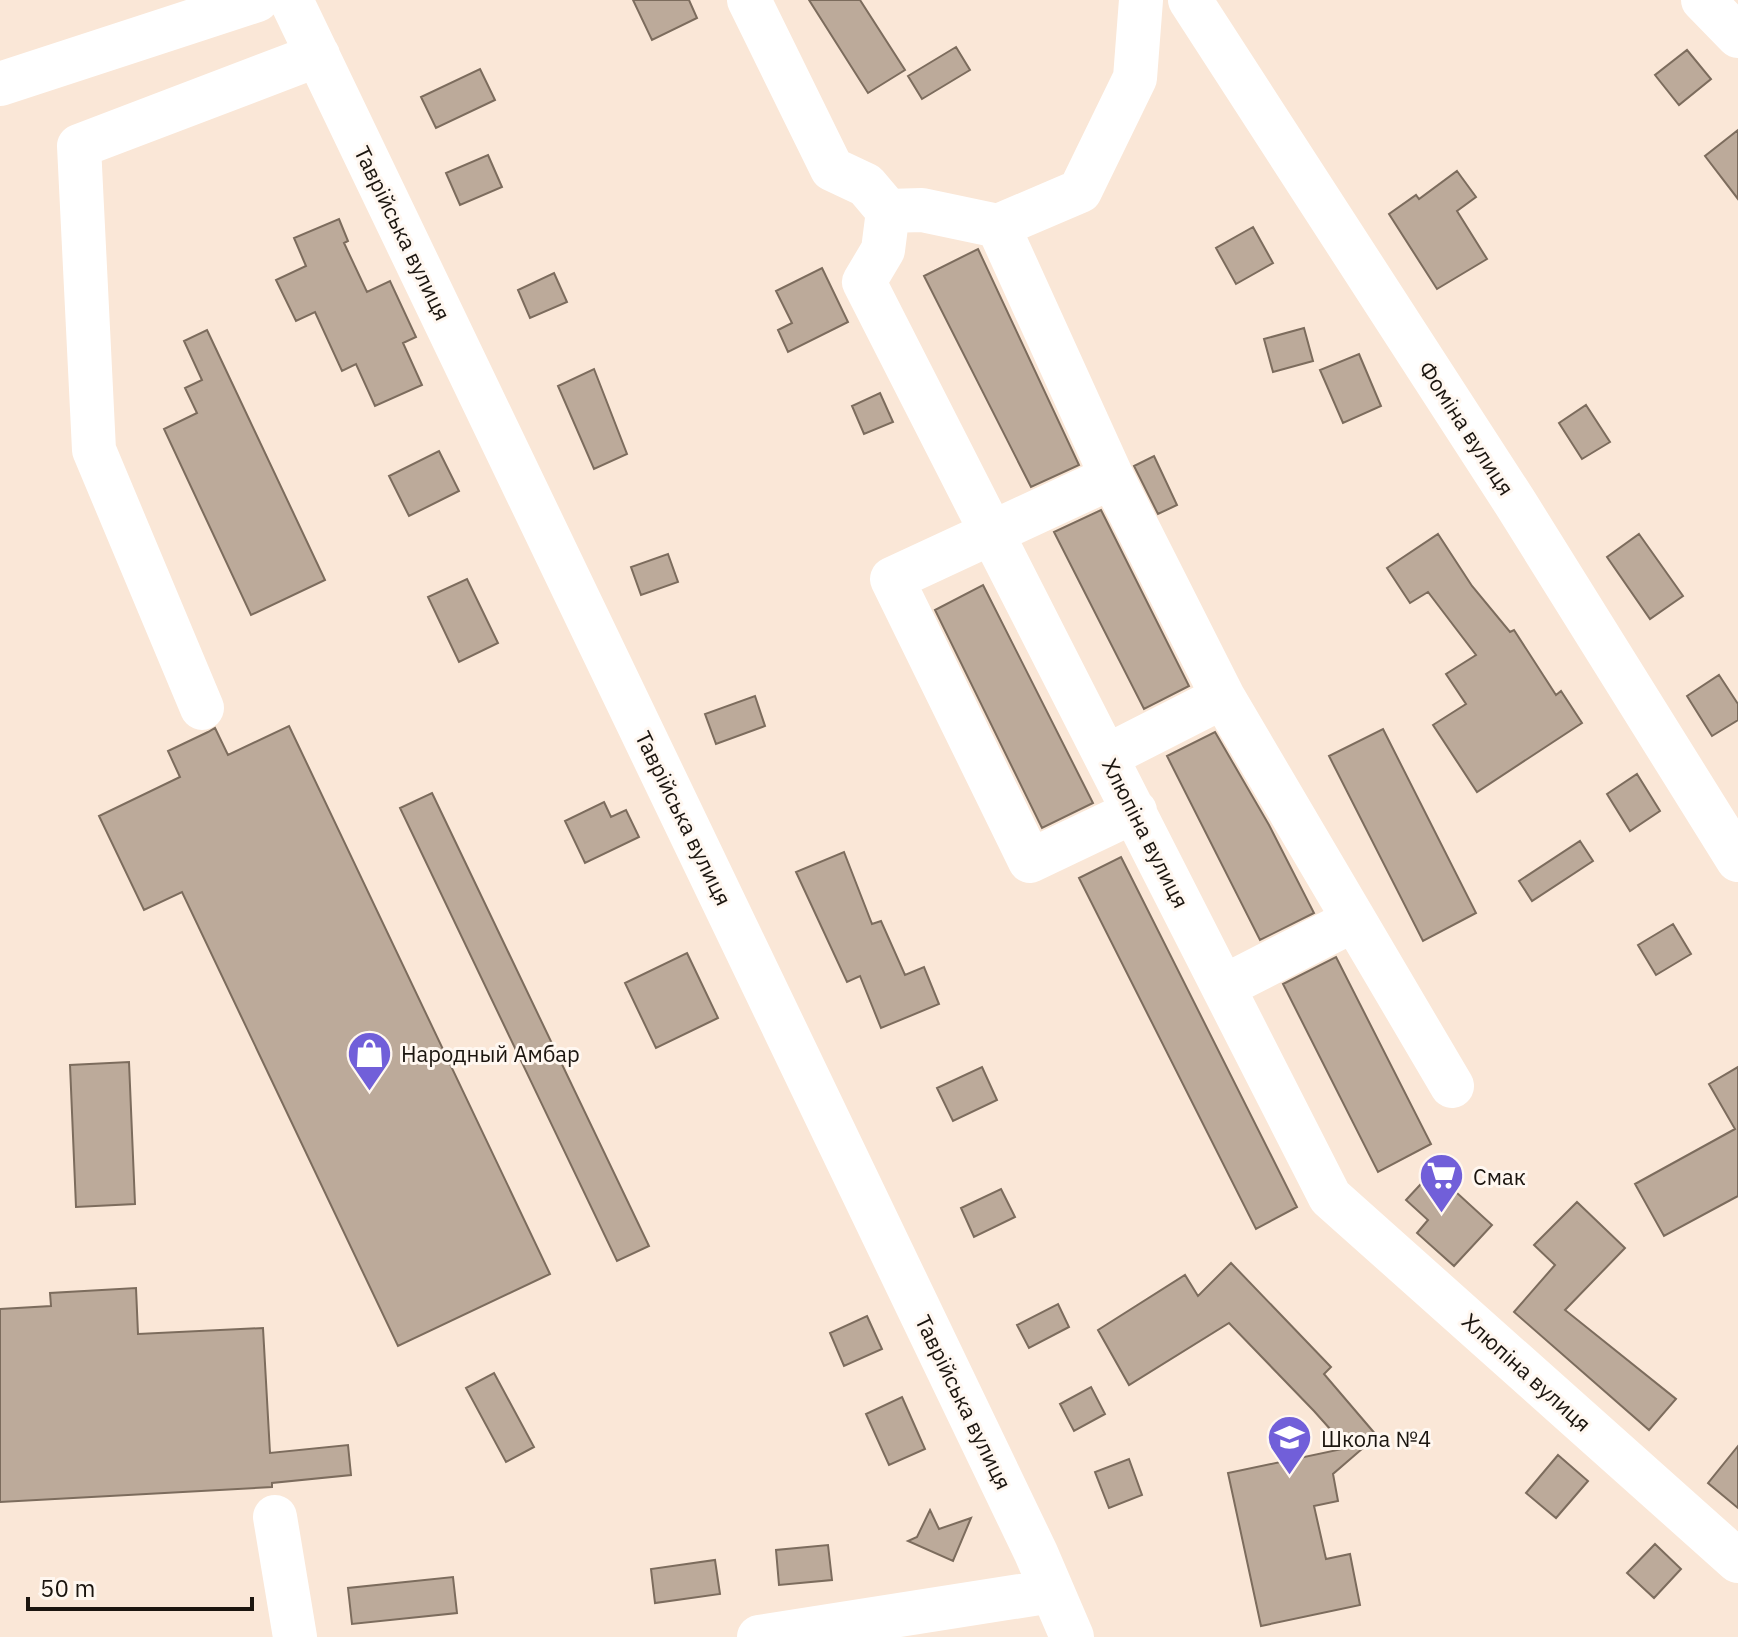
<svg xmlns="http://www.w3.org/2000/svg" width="1738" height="1637" font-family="'IBM Plex Sans',sans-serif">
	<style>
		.building { fill: #bcaa9a; stroke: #7c6c5d; stroke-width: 2 }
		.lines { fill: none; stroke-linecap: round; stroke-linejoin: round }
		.minor { stroke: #fff; stroke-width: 44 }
		.labels { text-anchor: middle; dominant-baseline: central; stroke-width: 6; stroke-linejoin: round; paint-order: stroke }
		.street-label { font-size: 22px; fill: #1b150f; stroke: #fff7f0 }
		.poi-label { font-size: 22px; fill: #1b150f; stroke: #fff7f0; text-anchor: start }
	</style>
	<rect width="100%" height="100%" fill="#fae7d7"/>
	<!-- building -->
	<path class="building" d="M633,0H689L697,18L652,40Z
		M809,0H860L905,70L868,93Z
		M956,47L970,70L922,99L908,76Z
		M1687,50L1711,79L1679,105L1655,75Z
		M480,69L495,100L436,128L421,97Z
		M1738,130V199L1705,156Z
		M488,155L502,187L460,205L446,173Z
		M1457,171L1476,197L1457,211L1487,259L1437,289L1389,214L1416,195L1419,199Z
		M339,219L348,241L344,243L367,292L390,281L416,337L403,343L422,385L375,406L356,364L342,371L315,312L296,321L276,280L306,266L294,238Z
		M1253,227L1273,263L1236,284L1216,248Z
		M978,249L1079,465L1031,487L924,276Z
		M822,268L848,322L788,352L778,330L792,323L776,291Z
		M554,273L567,302L530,318L518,290Z
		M1304,328L1313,361L1273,372L1264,339Z
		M207,330L325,580L251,615L164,429L197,413L185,388L202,380L184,341Z
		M1359,354L1381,406L1343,423L1320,370Z
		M594,369L627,454L594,469L558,386Z
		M880,393L893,422L864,434L852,406Z
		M1586,405L1610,442L1582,459L1559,423Z
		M439,451L459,491L409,516L389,476Z
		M1154,456L1177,505L1158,514L1134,466Z
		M1101,510L1189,686L1144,709L1054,532Z
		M1438,534L1472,586L1510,632L1514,630L1556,695L1561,691L1582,723L1477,792L1433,725L1466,704L1446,674L1476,655L1428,592L1410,603L1387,568Z
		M1639,534L1683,596L1650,619L1607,557Z
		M668,554L678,582L641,595L631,567Z
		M467,579L498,643L459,662L428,597Z
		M983,585L1093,803L1042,828L935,610Z
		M1719,675L1738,704V720L1712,736L1687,696Z
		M755,696L765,726L716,744L705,714Z
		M289,726L550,1274L398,1346L182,892L144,910L99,816L180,777L168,751L208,732L215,728L228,755Z
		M1383,729L1476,913L1423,941L1329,756Z
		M1215,732L1269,825L1314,913L1260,940L1167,756Z
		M1637,774L1660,811L1630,831L1607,794Z
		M432,793L649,1246L617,1261L400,808Z
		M604,802L611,817L626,810L639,837L585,863L565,821Z
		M1580,841L1593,861L1532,901L1519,881Z
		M844,852L872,924L881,921L905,975L924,967L939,1004L881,1028L860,976L847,982L796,872Z
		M1121,857L1297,1207L1256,1229L1079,878Z
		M1673,924L1691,954L1656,975L1638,945Z
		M687,953L718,1018L656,1048L625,983Z
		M1336,957L1431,1144L1378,1172L1283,984Z
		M129,1062L135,1204L76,1207L70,1065Z
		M982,1067L997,1100L953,1121L937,1088Z
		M1738,1067V1196L1664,1236L1635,1184L1735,1129L1709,1084Z
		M1433,1171L1492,1225L1454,1266L1417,1233L1428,1220L1406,1200Z
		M1001,1189L1015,1217L974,1237L961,1208Z
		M1577,1202L1625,1248L1565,1310L1676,1399L1649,1430L1514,1312L1555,1265L1534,1245Z
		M1231,1263L1331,1367L1324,1374L1377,1436L1333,1474L1338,1501L1314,1506L1326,1559L1350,1554L1360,1605L1261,1626L1228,1473L1347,1448L1314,1411L1229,1323L1129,1385L1098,1330L1185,1275L1198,1296Z
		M136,1288L138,1334L263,1328L270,1453L348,1445L351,1475L272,1483V1487L0,1502V1309L51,1306L50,1293Z
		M1058,1304L1069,1327L1029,1348L1017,1325Z
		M867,1316L882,1349L844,1366L830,1333Z
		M494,1373L534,1447L506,1462L466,1388Z
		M1091,1387L1105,1414L1074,1431L1060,1404Z
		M902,1397L925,1449L889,1465L866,1414Z
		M1738,1446V1508L1708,1483Z
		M1558,1455L1588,1481L1556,1518L1526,1493Z
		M1129,1459L1142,1495L1109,1508L1095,1472Z
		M930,1510L939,1529L971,1518L953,1561L908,1541L917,1537Z
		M1655,1544L1681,1569L1654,1598L1627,1573Z
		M828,1545L832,1580L779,1585L776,1550Z
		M715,1560L720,1594L655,1603L651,1569Z
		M453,1577L457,1613L352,1624L348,1588Z"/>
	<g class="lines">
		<!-- minor -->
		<path class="minor" d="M291,0L1036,1553L1072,1637
			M749,0L832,169L866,185L888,211L883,250L864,282L1330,1197L1738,1561
			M1190,0L1516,504L1738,860
			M1703,0L1738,36
			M0,84L257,0
			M888,211L922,210L998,226L1080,191L1135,78L1141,0
			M998,226L1112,477L1223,697L1452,1086
			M1112,477L892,579L1030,861L1135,811
			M202,708L94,450L79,146L318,55
			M1107,756L1223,697
			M1223,987L1354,920
			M275,1517L295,1637
			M759,1637L1052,1591"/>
	</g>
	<!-- icons -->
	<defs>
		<symbol id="shop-pin" viewBox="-11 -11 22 30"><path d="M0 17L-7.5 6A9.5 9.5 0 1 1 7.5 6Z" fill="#715fd9" stroke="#fff7f0"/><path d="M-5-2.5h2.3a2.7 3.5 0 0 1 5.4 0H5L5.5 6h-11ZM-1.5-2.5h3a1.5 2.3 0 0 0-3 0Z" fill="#fff"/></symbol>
		<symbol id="supermarket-pin" viewBox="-11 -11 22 30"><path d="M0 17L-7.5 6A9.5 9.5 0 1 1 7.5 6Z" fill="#715fd9" stroke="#fff7f0"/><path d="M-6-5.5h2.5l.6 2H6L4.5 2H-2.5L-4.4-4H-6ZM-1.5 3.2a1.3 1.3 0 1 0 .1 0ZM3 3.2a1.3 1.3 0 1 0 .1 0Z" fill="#fff"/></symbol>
		<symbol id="school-pin" viewBox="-11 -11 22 30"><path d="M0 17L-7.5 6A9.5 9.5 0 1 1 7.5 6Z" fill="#715fd9" stroke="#fff7f0"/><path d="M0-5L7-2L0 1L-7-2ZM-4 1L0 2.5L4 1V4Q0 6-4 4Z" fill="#fff"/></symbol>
	</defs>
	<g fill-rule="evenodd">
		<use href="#shop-pin" x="344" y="1028" width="51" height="69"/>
		<use href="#supermarket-pin" x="1416" y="1150" width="51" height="69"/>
		<use href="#school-pin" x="1264" y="1412" width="51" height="69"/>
	</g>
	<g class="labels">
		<!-- street labels -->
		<g class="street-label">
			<text transform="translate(403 233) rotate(64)">Таврійська вулиця</text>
			<text transform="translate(1467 428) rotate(57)">Фоміна вулиця</text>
			<text transform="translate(684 818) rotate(64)">Таврійська вулиця</text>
			<text transform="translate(1146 833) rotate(63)">Хлюпіна вулиця</text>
			<text transform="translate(1527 1372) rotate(42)">Хлюпіна вулиця</text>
			<text transform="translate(964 1402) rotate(64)">Таврійська вулиця</text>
		</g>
		<!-- poi labels -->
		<g class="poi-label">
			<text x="401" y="1053">Народный Амбар</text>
			<text x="1473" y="1176">Смак</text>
			<text x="1321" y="1438">Школа №4</text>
		</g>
	</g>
	<!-- scale -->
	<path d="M28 1597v12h224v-12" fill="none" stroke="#1b150f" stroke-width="4"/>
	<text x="40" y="1597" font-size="24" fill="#1b150f" stroke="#fff7f0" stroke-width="6" paint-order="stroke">50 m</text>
</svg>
